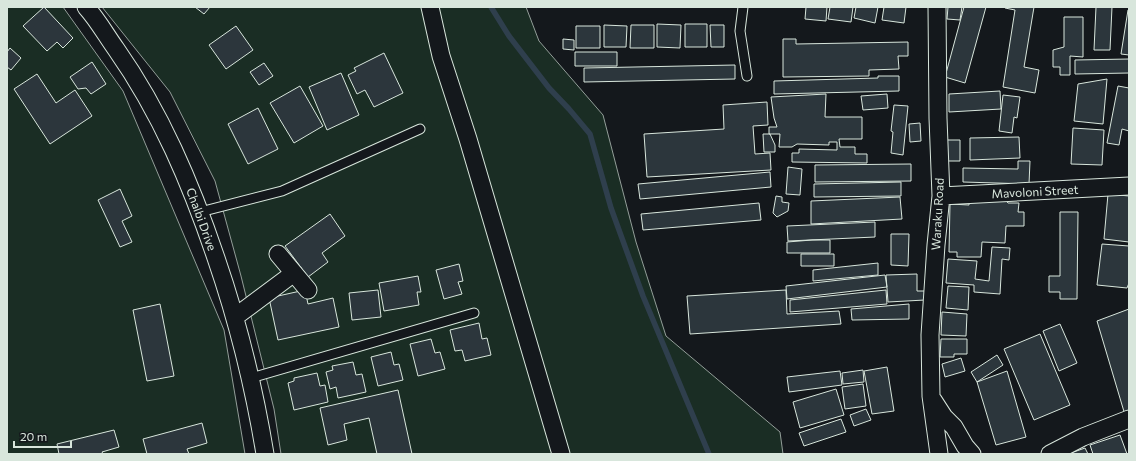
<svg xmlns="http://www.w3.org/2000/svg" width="1136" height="461" font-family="Commissioner,sans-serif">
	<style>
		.green { fill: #1a2d24; stroke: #939e99 }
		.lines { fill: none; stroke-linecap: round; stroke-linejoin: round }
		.stream { stroke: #2f3f4d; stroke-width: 5.5 }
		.building { fill: #2c363c; stroke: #d8e6dc }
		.lane-casing { stroke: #d8e6dc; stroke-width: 11 }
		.street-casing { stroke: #d8e6dc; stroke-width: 19 }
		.lane { stroke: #14181c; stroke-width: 9 }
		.street { stroke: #14181c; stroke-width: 17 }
		.labels { text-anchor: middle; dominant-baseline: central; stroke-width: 3; stroke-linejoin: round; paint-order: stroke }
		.street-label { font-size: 12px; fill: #d8e6dc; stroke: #14181c }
	</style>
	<rect width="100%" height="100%" fill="#14181c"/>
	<!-- green -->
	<path class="green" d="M7,7H63L123,91L224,330L245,454H7Z
		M102,7H526L539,41L603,115L636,242L666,336L780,432L783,454H281L274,409L241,276L215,181L170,92Z"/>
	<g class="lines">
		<!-- stream -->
		<path class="stream" d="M491,7L509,36L549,88L569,109L590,134L611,208L643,296L709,454"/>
	</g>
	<!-- building -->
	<path class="building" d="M44,7L73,38L63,48L57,42L47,51L23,26Z
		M195,7H210L204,14Z
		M806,7H827L826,21L805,19Z
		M830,7H853L851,22L828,19Z
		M856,7H878L875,23L854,18Z
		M884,7H906L904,23L882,20Z
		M948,7H962L960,20L947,19Z
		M964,7H986L965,83L945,77Z
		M1005,7H1034L1024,67L1039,70L1035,93L1003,87L1015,10L1005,8Z
		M1096,7H1112L1110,50H1094Z
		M1128,10H1129V55L1121,54Z
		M1064,17H1083V57L1070,56V75H1060V67H1053V50L1064,47Z
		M657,24L681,25L680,48L657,47Z
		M685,24H707V47H685Z
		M604,25L627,26L626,47H604Z
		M631,25H654V48H630Z
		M710,25H724V47H711Z
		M236,26L253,50L226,69L209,45Z
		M576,26H600V48H576Z
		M563,39L574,40V50L563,49Z
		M783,39H796V44L908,42V56H898L899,69L869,70V76L783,77Z
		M10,48L21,58L11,70L7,67V52Z
		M575,52H617V66H575Z
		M384,53L403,93L374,107L365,90L357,94L348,75L356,71L354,68Z
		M1129,59V73L1075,74V60Z
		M92,62L106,84L91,94L86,88L78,89L70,77Z
		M264,63L273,76L259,85L250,72Z
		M735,65V79L584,82V68Z
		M341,73L359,115L327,130L309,87Z
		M37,74L56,103L75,90L92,116L50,144L14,89Z
		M878,76H899V91L774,94V81L878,78Z
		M1107,79L1103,124L1074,121L1078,84Z
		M300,86L323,126L294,143L270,103Z
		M1118,86L1129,88V131L1122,129L1119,145L1107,143Z
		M1000,91L1001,109L949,112V94Z
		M826,94L825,117H862V139H839L840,147H855V154H867V163L792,162V153H799V149L837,150V142H829V145L797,144L792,147H779L780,134H769V127H777L774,118L771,97Z
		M887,94L888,108L863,110L861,96Z
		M1003,95L1020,97L1017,118L1014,117L1012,133L999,131Z
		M767,102L768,125L753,126L755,154L770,153L771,170L647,177L644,134L724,129L723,105Z
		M894,105L908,106L903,155L891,153L893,132L891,131Z
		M258,108L278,149L248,164L228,124Z
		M920,123L921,141L910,142L909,124Z
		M1073,128L1104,130L1102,165L1071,164Z
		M763,134H770L775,145V152H764Z
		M1019,137L1020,158L970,160V138Z
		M946,140H960V161H946Z
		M1018,161H1030L1029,184L963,182V168L1018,169Z
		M911,164V181L815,182V165Z
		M788,167L802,169L800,195L786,194Z
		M770,172L771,187L640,199L638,184Z
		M901,182V196L814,197V184Z
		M120,189L132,216L122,221L132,242L120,247L98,200Z
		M1108,194L1129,196V242L1104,239Z
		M776,196L782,197V202L789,203L788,211L777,217L773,213Z
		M900,197L902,219L811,224V201Z
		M969,197L1004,198L1008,203H1019L1018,212H1024V226H1006L1005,243L982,242L981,257H957V252H949L950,204L969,205Z
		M759,203L761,220L643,230L641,214Z
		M1060,212H1078L1077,299H1060V292H1049V276H1060Z
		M330,214L345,236L322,253L328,262L308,277L285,246Z
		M875,222V237L788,241L787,226Z
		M891,234H909L908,266L891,265Z
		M812,240H830V253H787V242Z
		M1102,244L1129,246V283L1127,288L1097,285Z
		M992,247L1010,248L1009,260L1002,259L1000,294L974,292V285L946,283L948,259L977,261L975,279L989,281Z
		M801,254H834V266H801Z
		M878,263V275L813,281V270Z
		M459,264L463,281L458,282L462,294L444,299L436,270Z
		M917,274V291H925V300L888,302L886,275Z
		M885,275L887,287L787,299L786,286Z
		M418,276L421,292H417L419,305L384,311L379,283Z
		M948,286L969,287L968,310L946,308Z
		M305,290L308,304L333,298L339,327L278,340L269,298Z
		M378,290L381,317L352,320L349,293Z
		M786,290L787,314L839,311L841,324L690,334L687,296Z
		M886,290L887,304L790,312V300Z
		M160,304L174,376L147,381L133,310Z
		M909,304V319L852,320L851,309Z
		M1129,309V414L1125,415L1097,321Z
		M942,312L967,314L966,336L941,335Z
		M479,323L482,339L487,338L491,355L465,361L462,350L455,351L450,330Z
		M1060,324L1077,363L1059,371L1043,331Z
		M1040,334L1070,405L1034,420L1004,349Z
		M431,339L435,353L440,352L445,369L418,376L410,344Z
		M941,339H967V354H954V357H940Z
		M391,352L394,365L399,364L403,380L378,386L371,357Z
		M997,355L1003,365L977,382L971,372Z
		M961,358L965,371L945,377L942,364Z
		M353,362L356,375L362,374L366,392L338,398L336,387L330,389L326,372L333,370L332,366Z
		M887,367L894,411L872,414L864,371Z
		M863,370L864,382L843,384L842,373Z
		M840,371L842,385L789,392L787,377Z
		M1007,371L1026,437L996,445L977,382Z
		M317,373L320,386L325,385L328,402L294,410L288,383L294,381V378Z
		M863,384L866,406L845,409L842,387Z
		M836,389L844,415L800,428L793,402Z
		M398,390L412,454H377L369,418L344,424L347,440L328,445L320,408Z
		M866,409L871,420L854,426L850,415Z
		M841,419L846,432L804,446L799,433Z
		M202,423L207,443L187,449L189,454H147L143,439Z
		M114,430L119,447L102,452L103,454H59L57,444Z
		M1120,435L1127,454H1093L1090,445Z
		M1085,448L1088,454H1068Z"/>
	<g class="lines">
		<defs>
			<path id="lane" d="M743,7L740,31L747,76
				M200,212L282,191L420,129
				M251,378L474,313"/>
			<path id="street" d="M86,7C97,19 106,35 116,49C161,113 191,184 216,258C238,322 254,387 265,454
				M430,7L441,56L468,139L561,454
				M937,7L938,118L941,196L936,245L930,335L931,396L939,454
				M941,196L1129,186
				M278,254L308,290
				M235,317L294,273
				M933,400L944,417L954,427L965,446L972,454
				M1050,454L1083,437L1129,419"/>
		</defs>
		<!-- lane casing -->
		<use href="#lane" class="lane-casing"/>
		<!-- street casing -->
		<use href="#street" class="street-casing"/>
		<!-- lane -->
		<use href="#lane" class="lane"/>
		<!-- street -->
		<use href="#street" class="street"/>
	</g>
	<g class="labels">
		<!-- street labels -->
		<g class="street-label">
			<text transform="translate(1035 191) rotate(-3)">Mavoloni Street</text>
			<text transform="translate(937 214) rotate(-87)">Waraku Road</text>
			<text transform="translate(202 219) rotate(70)">Chalbi Drive</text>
		</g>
	</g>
	<!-- border -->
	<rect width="1136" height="461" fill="none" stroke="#d8e6dc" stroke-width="16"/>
	<!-- scale -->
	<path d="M14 441v6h57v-6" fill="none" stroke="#d8e6dc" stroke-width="2"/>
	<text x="20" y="441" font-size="12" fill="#d8e6dc" stroke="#14181c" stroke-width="3" paint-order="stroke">20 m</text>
</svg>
